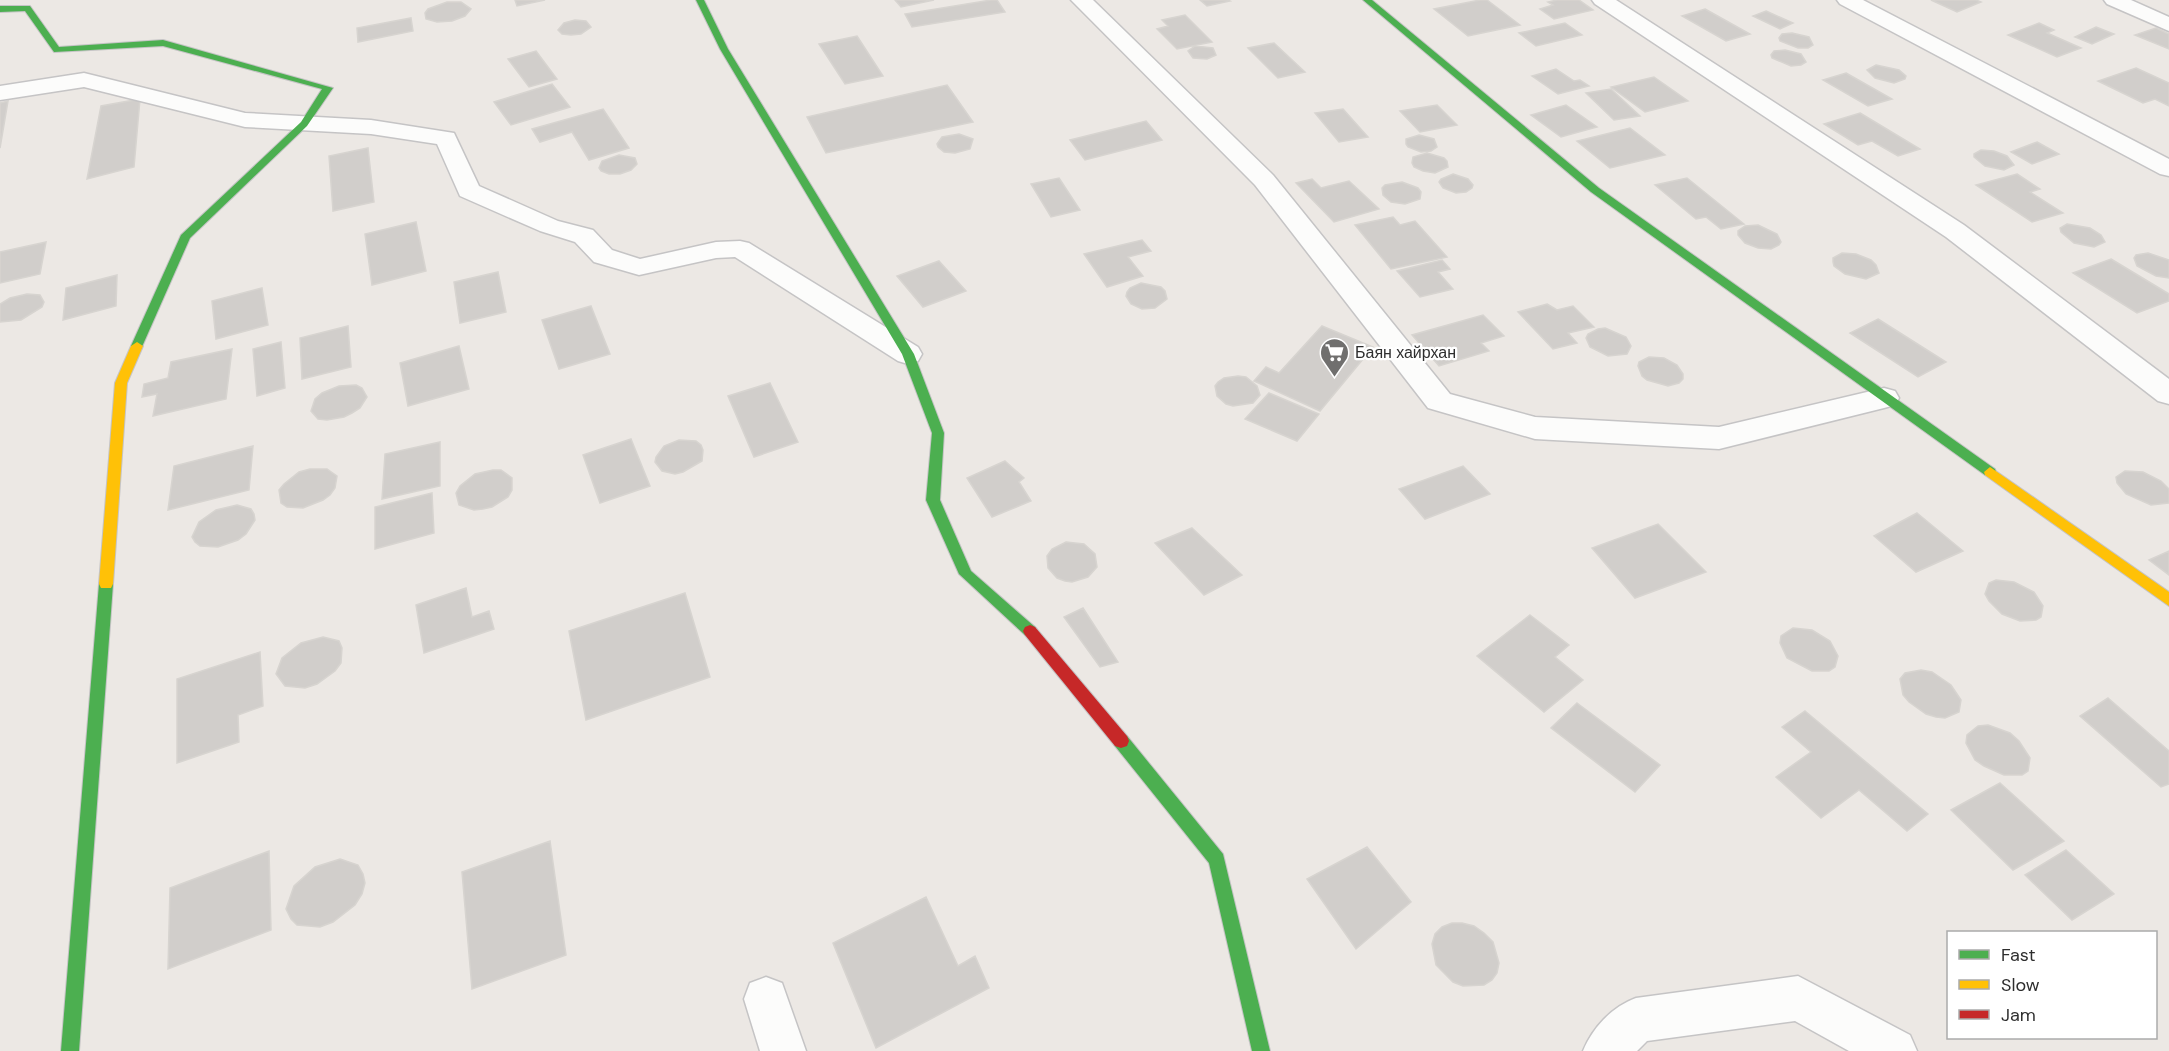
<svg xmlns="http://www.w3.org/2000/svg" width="2169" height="1051" font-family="'DM Sans',sans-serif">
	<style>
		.building { fill: #d1cecb; stroke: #d7d4d0; stroke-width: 1.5 }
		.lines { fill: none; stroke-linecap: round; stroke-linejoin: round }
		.street-casing { stroke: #c5c4c5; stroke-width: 3 }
		.fast-casing { stroke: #c5c4c5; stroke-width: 2 }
		.slow-casing { stroke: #c5c4c5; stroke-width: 2 }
		.jam-casing { stroke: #c5c4c5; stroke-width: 2 }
		.street { fill: #fcfcfb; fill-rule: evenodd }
		.fast { fill: #4caf50; fill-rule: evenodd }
		.slow { fill: #ffc107; fill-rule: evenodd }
		.jam { fill: #c62828; fill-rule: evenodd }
		.labels { text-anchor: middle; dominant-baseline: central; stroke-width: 4.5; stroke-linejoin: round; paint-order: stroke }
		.poi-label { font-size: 16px; fill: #2e2e2e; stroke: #fff; text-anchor: start }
	</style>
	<rect width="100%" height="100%" fill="#ece8e4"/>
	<!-- building -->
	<path class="building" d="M515,0H545L517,6Z
		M895,0H934L901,7Z
		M991,0H997L1005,12L912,27L905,14Z
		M1200,0H1228L1230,1L1207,6Z
		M1480,0H1487L1520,25L1468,36L1434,9Z
		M1557,0H1579L1593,10L1554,19L1540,9L1553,5L1548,2Z
		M1931,0H1976L1981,2L1957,12Z
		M447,2H461L471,9L465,16L452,21L437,22L426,19L425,13L428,9Z
		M1705,9L1750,34L1726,41L1682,16Z
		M1766,11L1793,23L1780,29L1753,16Z
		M1185,15L1212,42L1177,49L1157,29L1168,26L1162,20Z
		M411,18L413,31L358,42L357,28Z
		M575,20L586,21L591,27L581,34L571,35L562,34L558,30L564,23Z
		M1565,23L1582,35L1536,46L1519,33Z
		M2039,23L2054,30L2047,33L2081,48L2057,57L2008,35Z
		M2096,27L2114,34L2092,44L2075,37Z
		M2156,28L2169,34V49L2135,35Z
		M1792,33L1809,37L1813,45L1808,48H1798L1780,41L1779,38L1782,34Z
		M857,36L883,76L845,84L819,44Z
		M1274,43L1305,72L1278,78L1248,48Z
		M1195,46L1213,48L1216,55L1207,59L1193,58L1188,51Z
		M1785,50L1801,54L1806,62L1801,65L1791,66L1772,58L1771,55L1774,51Z
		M536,51L557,79L529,87L508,59Z
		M1876,65L1899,70L1906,76L1905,79L1894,83L1875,78L1867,70Z
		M2136,68L2169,83V106L2155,99L2143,103L2098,81Z
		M1556,69L1574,81L1580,80L1589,86L1558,94L1532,76Z
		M1846,73L1892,99L1868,106L1823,80Z
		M1654,77L1688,101L1645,112L1611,87Z
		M552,84L570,107L511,125L494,102Z
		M947,85L973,122L826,153L807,117Z
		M1611,89L1640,116L1614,120L1586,93Z
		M140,99L134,167L87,179L101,106Z
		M8,101L0,148V103Z
		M1437,105L1457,125L1420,132L1400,111Z
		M1566,105L1597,127L1561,137L1531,115Z
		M603,109L629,148L589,160L572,132L540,142L532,129Z
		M1343,109L1368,137L1339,142L1315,113Z
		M1860,113L1920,149L1898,156L1872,141L1858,145L1824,124Z
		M1146,121L1162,140L1085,160L1070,140Z
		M1630,128L1665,155L1610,168L1577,141Z
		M959,134L973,139L970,149L955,153L944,152L938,147L937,144L942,137Z
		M1419,135L1434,139L1437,147L1431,151L1421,152L1408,147L1406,144V139Z
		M2037,142L2059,154L2032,164L2011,152Z
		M368,148L374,202L333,211L329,156Z
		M1981,150L1994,151L2007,156L2014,165L2004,170L1985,166L1974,157V154Z
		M1427,153L1444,158L1447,161L1448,167L1435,173L1423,171L1414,167L1412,163L1413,157Z
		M619,155L635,158L637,164L631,170L620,174H609L601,171L599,168L602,161Z
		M1453,174L1468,179L1473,185L1472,188L1466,192L1456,193L1443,188L1439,182L1441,179Z
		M2017,174L2040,189L2030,192L2063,213L2032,222L1976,185Z
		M1059,178L1080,210L1051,217L1031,184Z
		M1687,178L1744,224L1721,229L1706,217L1696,219L1655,185Z
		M1312,179L1321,188L1349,181L1379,209L1334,222L1296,183Z
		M1402,182L1418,188L1421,192L1420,199L1405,204L1391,202L1383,195L1382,188L1385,185Z
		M1393,217L1400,225L1415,221L1447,257L1391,269L1355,225Z
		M416,222L426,271L372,285L365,234Z
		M2067,224L2090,228L2101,235L2105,242L2094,247L2074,243L2061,232L2060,228Z
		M1758,225L1777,234L1781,242L1779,245L1771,249L1758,248L1745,243L1738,235V231L1745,226Z
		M1142,240L1151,251L1128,257L1143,276L1107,287L1084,254Z
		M46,242L40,274L0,283V252Z
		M1842,253L1856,254L1871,260L1876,265L1879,273L1866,279L1845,274L1834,266L1833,262V258Z
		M2148,253L2169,260V278L2156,276L2137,266L2134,258L2136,255Z
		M2111,259L2169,294V301L2137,313L2073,273Z
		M1442,260L1450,269L1438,272L1453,289L1420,297L1397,271Z
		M939,261L966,291L923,307L897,276Z
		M498,272L506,312L460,323L454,282Z
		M117,275L116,306L63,320L66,288Z
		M1141,283L1161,287L1165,291L1167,299L1155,308L1142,309L1131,304L1126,296L1127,292L1130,288Z
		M262,288L268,325L216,339L212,301Z
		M27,294L40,295L44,302L42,307L21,320L0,322V304L10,298Z
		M1547,304L1557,310L1573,306L1594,327L1568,333L1577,343L1553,349L1518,312Z
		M591,306L610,354L559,369L542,320Z
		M1483,315L1504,336L1481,343L1489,351L1439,366L1412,335Z
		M1878,319L1946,362L1918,377L1850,333Z
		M348,326L351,367L302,379L300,338Z
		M1322,326L1373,347L1320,411L1254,381L1266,367L1279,373Z
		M1605,328L1626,337L1631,346L1627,354L1608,356L1590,347L1586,338L1588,334L1598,329Z
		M281,342L285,388L257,396L253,349Z
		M459,346L469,389L408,406L400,363Z
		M232,349L226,399L153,416L157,394L142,397L144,384L168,378L171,362Z
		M1649,357L1664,358L1677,365L1683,374V379L1679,383L1668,386L1647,380L1642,376L1638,366L1639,362Z
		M1238,376L1246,377L1257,386L1260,395L1253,403L1233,406L1226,404L1217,396L1215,386L1218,382L1224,378Z
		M770,383L798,442L754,457L728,396Z
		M356,385L362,388L367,397L360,408L352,413L344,417L327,420L318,419L311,411L315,399L322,393L339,386Z
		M1269,393L1319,414L1297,441L1245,419Z
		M631,439L650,486L600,503L583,455Z
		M679,440L696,441L701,445L703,450L702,461L683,472L675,474L662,471L655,462L656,457L664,446Z
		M440,442V486L382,499L385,454Z
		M253,446L249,490L168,510L174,466Z
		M1005,461L1024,478L1019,482L1031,501L992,517L967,478Z
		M1463,466L1490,494L1425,519L1399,489Z
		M310,469H327L337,476L335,488L330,495L323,500L303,508L287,507L281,503L279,490L284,484L299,472Z
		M493,470H501L512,478V490L508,497L492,507L483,509L474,510L459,505L456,493L460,486L475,474Z
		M2125,471L2143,472L2161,481L2169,489V503L2151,505L2126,494L2117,483L2116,477Z
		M432,493L434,533L375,549V507Z
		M237,505L251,509L254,514L255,520L246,534L238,540L218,547L200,546L195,542L192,537L199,522L216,510Z
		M1917,513L1963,551L1916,572L1874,536Z
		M1658,524L1706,572L1635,598L1592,548Z
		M1192,528L1242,575L1204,595L1155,543Z
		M1066,542L1084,544L1095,554L1097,567L1088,577L1072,582L1065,581L1057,578L1048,568L1047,556L1052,549Z
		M2169,551V575L2149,560Z
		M1996,580L2014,582L2034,592L2043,606L2041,617L2036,620L2020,621L2002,614L1989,601L1985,594L1989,583Z
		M466,588L472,617L489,611L494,629L424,653L416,605Z
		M685,593L710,677L586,720L569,631Z
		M1083,608L1118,662L1100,667L1064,617Z
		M1530,615L1569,645L1555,657L1583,680L1544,712L1477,656Z
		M1793,628L1812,630L1830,641L1838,656L1835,667L1829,671H1812L1787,658L1780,643L1781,636Z
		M323,637L339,641L342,648L341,663L335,671L317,684L305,688L285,686L276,674L282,658L301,643Z
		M260,652L263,706L238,715L239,742L177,763V679Z
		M1921,670L1932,672L1951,685L1961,700L1959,712L1945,718L1936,717L1926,714L1909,702L1903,695L1900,679L1905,673Z
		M2108,698L2169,751V784L2161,787L2080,716Z
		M1577,703L1660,765L1635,792L1551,728Z
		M1805,711L1928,814L1907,831L1859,790L1821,818L1776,777L1811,752L1782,727Z
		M1988,725L2010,733L2019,741L2030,758L2028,771L2022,775H2004L1984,766L1975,760L1966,743L1967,735L1978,726Z
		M2000,783L2064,841L2013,870L1951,810Z
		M550,841L566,955L472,989L462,872Z
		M1367,847L1411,902L1356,949L1307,879Z
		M2066,850L2114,894L2072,920L2025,875Z
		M269,851L271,930L168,969L170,888Z
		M340,859L358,865L363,874L365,883L362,894L355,905L333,922L320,927L297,925L291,919L286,909L294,886L315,867Z
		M926,897L958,966L975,956L989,988L876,1048L833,943Z
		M1452,923H1462L1474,926L1484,933L1493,942L1499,963L1497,973L1492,980L1484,985L1463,986L1453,982L1436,965L1432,944L1435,934L1442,927Z"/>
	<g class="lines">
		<defs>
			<path id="street" d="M1071,0H1093L1273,175L1450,394L1535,417L1719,427L1884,388L1895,391L1899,398L1895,405L1884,408L1719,449L1535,439L1428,408L1255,185Z
				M1592,0H1616L1964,225L2169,379V404L2158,401L1946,237L1595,4Z
				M1837,0H1863L2169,159V176L2160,174L1840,4Z
				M2104,0H2131L2169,17V31L2107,4Z
				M84,73L245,113L371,120L454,133L479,186L558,221L593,230L612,250L640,259L716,242L740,241L749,243L918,347L922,354L918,361L908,364L898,361L735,257L716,258L639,275L594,262L575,242L540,231L460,196L437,144L371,134L245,127L84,87L0,100V86Z
				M1798,976L1910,1035L1917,1051H1849L1795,1021L1647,1041L1637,1051H1583C1593,1027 1612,1007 1636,998Z
				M766,977L782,983L806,1051H760L744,999L750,983Z"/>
			<path id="fast" d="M696,0H704L728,49L914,354L944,433L940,500L971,571L1035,627L1037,631L1035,635L1030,637L1025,635L959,574L926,500L932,433L902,354L720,49Z
				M1363,0H1372L1599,188L1995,469L1996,472L1995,475H1985L1591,192Z
				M0,6H30L59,47L163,40L333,88L307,126L190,238L141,349H133L131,346L181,235L301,122L322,89L163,46L54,52L25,11L0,12Z
				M106,578L111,580L113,584L79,1051H61L99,584L101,580Z
				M1121,734L1127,736L1223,854L1270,1051H1252L1209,863L1115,746L1113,741L1115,736Z"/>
			<path id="slow" d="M137,342L143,346L127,383L113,584L111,588H101L99,584L115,383L131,346Z
				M1990,467L2169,592V606L1985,475L1984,472Z"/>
			<path id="jam" d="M1030,625L1035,627L1127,736L1129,741L1127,746L1121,748L1115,746L1025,635L1023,631L1025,627Z"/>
		</defs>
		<!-- street casing -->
		<use href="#street" class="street-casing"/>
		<!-- fast casing -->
		<use href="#fast" class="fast-casing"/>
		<!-- slow casing -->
		<use href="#slow" class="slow-casing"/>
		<!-- jam casing -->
		<use href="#jam" class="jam-casing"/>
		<!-- street -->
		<use href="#street" class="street"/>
		<!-- fast -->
		<use href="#fast" class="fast"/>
		<!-- slow -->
		<use href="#slow" class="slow"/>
		<!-- jam -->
		<use href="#jam" class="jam"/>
	</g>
	<!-- icons -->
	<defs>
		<symbol id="supermarket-pin" viewBox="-11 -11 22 30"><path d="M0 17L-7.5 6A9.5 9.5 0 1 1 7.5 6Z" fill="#706f6e" stroke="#fff"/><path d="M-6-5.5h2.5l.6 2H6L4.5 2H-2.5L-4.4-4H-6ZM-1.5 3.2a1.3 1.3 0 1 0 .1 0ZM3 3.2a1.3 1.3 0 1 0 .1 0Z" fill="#fff"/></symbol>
	</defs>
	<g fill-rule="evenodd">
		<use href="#supermarket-pin" x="1318" y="336" width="33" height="45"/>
	</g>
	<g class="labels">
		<!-- poi labels -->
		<g class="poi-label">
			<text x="1355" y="352">Баян хайрхан</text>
		</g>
	</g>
	<!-- legend -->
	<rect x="1947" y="931" width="210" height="108" fill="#ffffff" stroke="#ababab" stroke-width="1.5"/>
	<rect x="1959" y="950" width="30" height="9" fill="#4caf50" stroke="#ababab" stroke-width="1.5"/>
	<text x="2001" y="961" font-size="18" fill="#2e2e2e">Fast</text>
	<rect x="1959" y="980" width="30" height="9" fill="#ffc107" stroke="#ababab" stroke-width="1.5"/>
	<text x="2001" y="991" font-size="18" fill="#2e2e2e">Slow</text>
	<rect x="1959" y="1010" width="30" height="9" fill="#c62828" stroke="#ababab" stroke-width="1.5"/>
	<text x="2001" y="1021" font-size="18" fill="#2e2e2e">Jam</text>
</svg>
